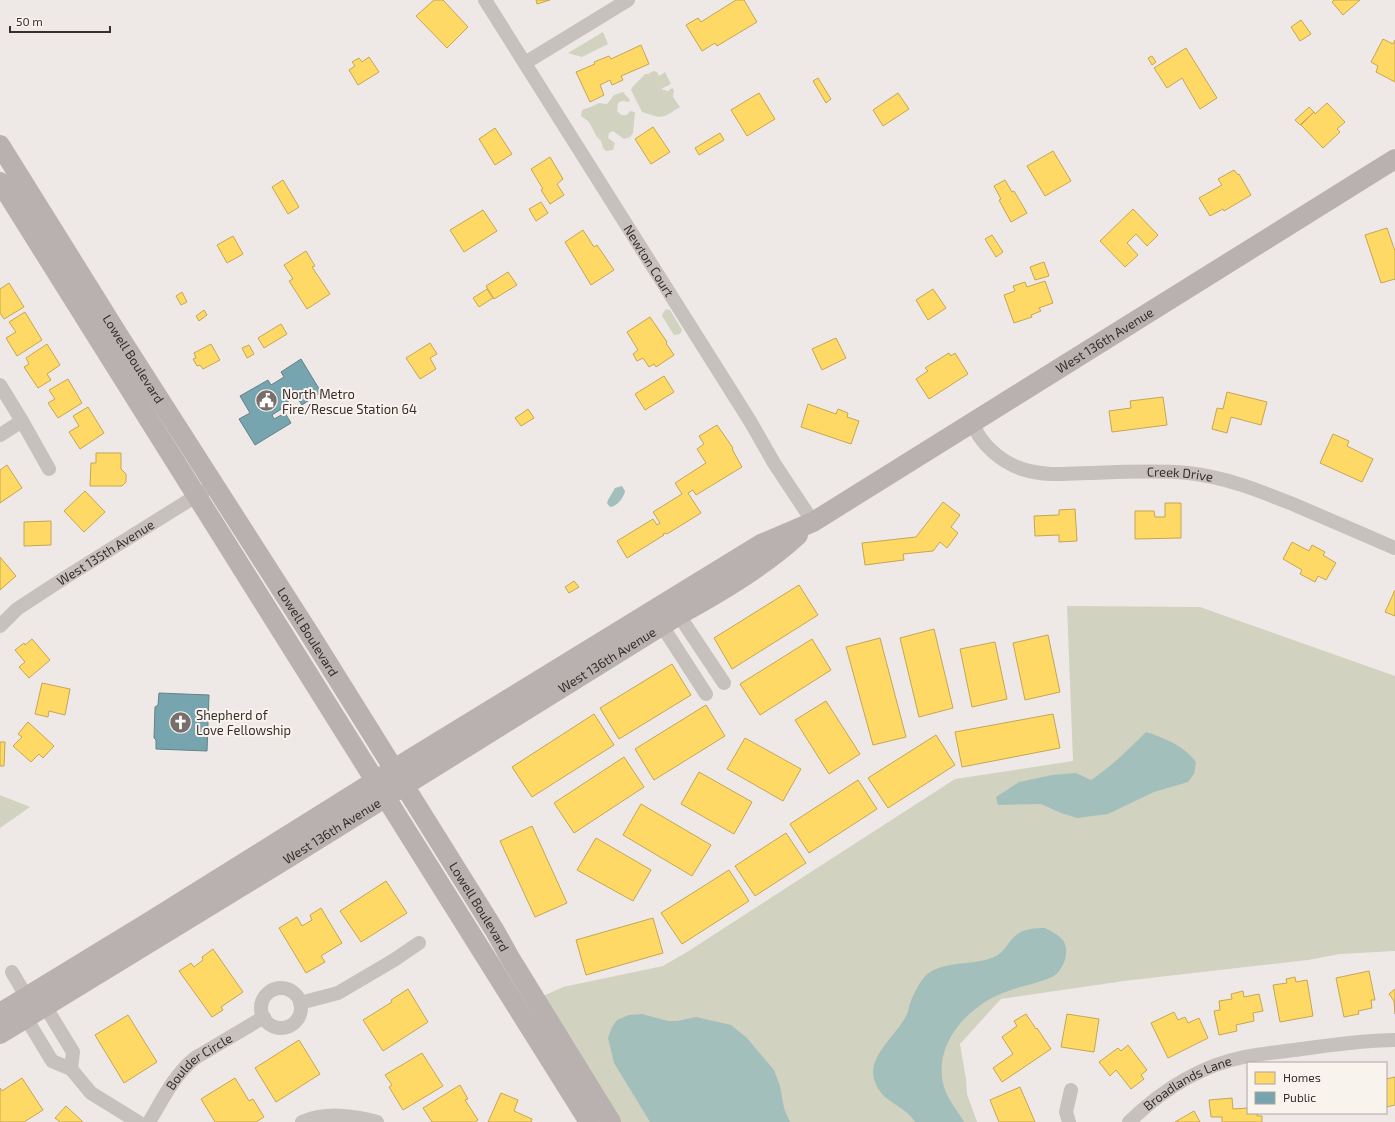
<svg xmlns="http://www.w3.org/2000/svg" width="1395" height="1122" font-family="'Exo 2',sans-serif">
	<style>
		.green { fill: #d2d2c1 }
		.water { fill: #a3bfbb }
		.homes { fill: #ffd966; stroke: #c4a655 }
		.public { fill: #76a5af; stroke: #648188 }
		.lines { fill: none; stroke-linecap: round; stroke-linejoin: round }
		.street { stroke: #c7c1be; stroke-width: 14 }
		.secondary { stroke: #b8b1af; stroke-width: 20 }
		.labels { text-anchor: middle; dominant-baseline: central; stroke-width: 4; stroke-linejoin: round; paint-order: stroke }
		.street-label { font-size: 13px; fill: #392e2c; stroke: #f9f3ee }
		.poi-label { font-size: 13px; fill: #392e2c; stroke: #f9f3ee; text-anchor: start }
	</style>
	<rect width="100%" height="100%" fill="#eee9e6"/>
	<!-- green -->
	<path class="green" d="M603,32L608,44L582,57L568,53Z
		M653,71L657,72L659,76L665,72L671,84L661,89L668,91L672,88L674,90L673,97L680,107C661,119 663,119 642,112L631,90C633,85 641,79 645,74H648Z
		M623,92L630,100L629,102L622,101L618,103L617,111L621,115H627L630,111L635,112L633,133L630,137L624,139L613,131L609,133L608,138L615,143L613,150L606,151L603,148L601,141L597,137L589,122L581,116L582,110L593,106L599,103L607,104L614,95Z
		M666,309L670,310L682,330L680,334L674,335L662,316L663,313Z
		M1067,606L1200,607L1395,676V951L1340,954L1308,960L1124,981L1001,999L960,1044L966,1079L967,1094L977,1122H621L541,997L563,987L663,966L687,952L955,779L1073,761Z
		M0,795L30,807L0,828Z"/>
	<!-- water -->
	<path class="water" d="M622,486L625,491C624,497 617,507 610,507L607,503L608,500L615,488Z
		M1146,732C1165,738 1184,746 1196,762L1194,774L1188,782L1154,792L1108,814L1077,818L1061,813L1041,804L998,805L996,797L1019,782L1052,775L1076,773L1091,780C1112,766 1129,749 1146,732Z
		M1045,928C1051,931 1061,936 1064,942C1070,953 1063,971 1052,977C1037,984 1019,986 1003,993C967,1007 932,1045 944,1087C948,1100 958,1111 964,1122H915C904,1104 883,1104 875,1082C865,1058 896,1036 906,1016C908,1013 908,1010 909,1007C910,1001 918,985 922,980C927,973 934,969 942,967C958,962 978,964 994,957C1004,953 1007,943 1015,936C1022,929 1035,928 1045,928Z
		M642,1014L668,1021H677L696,1017L731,1025L747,1038L774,1070L780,1086L784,1108L790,1122H650L614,1063L608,1038L612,1027L617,1020L629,1015Z"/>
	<!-- homes -->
	<path class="homes" d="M434,0H443L468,27L447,48L416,16Z
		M536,0H550L537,4Z
		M736,0H744L757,22L717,46L715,43L702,51L686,25L698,18L701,22Z
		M1334,0H1360L1343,15L1332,2Z
		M1301,20L1311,34L1300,41L1291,27Z
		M1383,39L1393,44L1395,40V82L1376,72L1378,66L1371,62Z
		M641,45L649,64L621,76L623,80L612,85L610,80L600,85L604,95L590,102L576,72L595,64L594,62L609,56L611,59Z
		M1186,48L1217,98L1200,109L1182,78L1167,88L1154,68Z
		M1152,56L1156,62L1152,65L1148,58Z
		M369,57L379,72L358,85L349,70L355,66L352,62L359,58L362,62Z
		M818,78L831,99L826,103L813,81Z
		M759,93L775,119L747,136L731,110Z
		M898,93L909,109L883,126L873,110Z
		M1327,103L1345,122L1337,129L1340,132L1323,148L1301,125L1314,112L1315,114Z
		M1309,107L1314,112L1300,125L1295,120Z
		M653,127L670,152L651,164L635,139Z
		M495,128L512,154L495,165L479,139Z
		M720,133L724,140L699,155L695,148Z
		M1053,151L1071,181L1045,196L1027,166Z
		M550,157L563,179L557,184L564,195L550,204L541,190L543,189L531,169Z
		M1234,170L1238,175L1239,174L1251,195L1224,211L1223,209L1210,216L1199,198L1222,185L1218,179Z
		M283,180L299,207L288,214L272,187Z
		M1005,180L1012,192L1014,191L1027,213L1011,222L999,200L1001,199L994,186Z
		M541,202L548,213L536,221L529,209Z
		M1133,209L1158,235L1147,246L1136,234L1127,243L1138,255L1125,267L1100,241Z
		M483,210L497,231L464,252L450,230Z
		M1387,228L1395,251V279L1381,283L1365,235Z
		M583,230L594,247L597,245L614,270L591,285L565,242Z
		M992,235L1003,252L996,257L985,239Z
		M233,236L243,254L227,263L217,245Z
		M306,251L315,266L312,267L330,294L307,309L289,281L293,279L284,265Z
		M1044,262L1049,276L1035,280L1030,267Z
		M508,272L517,285L494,299L486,286Z
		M1045,281L1053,303L1039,308L1041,311L1031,315L1032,317L1014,323L1004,295L1015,291L1013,286L1025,282L1027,287Z
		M9,283L24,307L4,319L0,313V289Z
		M487,289L493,298L479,307L473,298Z
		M933,289L946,308L928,320L916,300Z
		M182,292L187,302L181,305L176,296Z
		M204,310L207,315L199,321L196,316Z
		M25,312L42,340L17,356L6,338L16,332L9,322Z
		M650,317L667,342L666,343L674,355L656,367L654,364L649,367L643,358L637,361L633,354L638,350L627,332Z
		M281,324L287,334L264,348L258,338Z
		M836,338L846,358L822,370L812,349Z
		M430,343L437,354L430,358L436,369L420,379L406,358Z
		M47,344L60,365L47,374L51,380L38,388L24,367L29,364L26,358Z
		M211,344L220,360L203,369L200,365L197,366L193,359L196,358L194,353Z
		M249,345L254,354L247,358L242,348Z
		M949,353L951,356L955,353L968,374L929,399L916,379L928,371L925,368Z
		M664,376L674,392L645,410L635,394Z
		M68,379L82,403L58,418L48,403L55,399L49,390Z
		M1227,392L1267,402L1261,425L1231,417L1227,433L1212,429L1217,408L1223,409Z
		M1163,397L1167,425L1112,432L1109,411L1131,408L1130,401Z
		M808,404L836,414L838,409L848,413L847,417L859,421L851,444L801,427Z
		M88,407L104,433L80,449L69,432L79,426L73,416Z
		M528,409L534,418L521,426L515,418Z
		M717,425L733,448L732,449L742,467L696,495L693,490L688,493L701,513L667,534L666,533L663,534L664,535L627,558L617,541L653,519L657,525L660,523L653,512L682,494L675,483L706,463L697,449L704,444L699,436Z
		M1333,434L1349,441L1347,446L1373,459L1362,482L1320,463Z
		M96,453H121V469L126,474V482L122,486H90L91,463H96Z
		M7,465L22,488L0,503V470Z
		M85,491L105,512L84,532L64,511Z
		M943,502L960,515L951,527L958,533L947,548L940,542L933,551L903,554L904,560L865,565L862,543L916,537Z
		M1165,503H1181V538L1135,539V511H1154L1155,517H1165Z
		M1075,509L1077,541L1059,542V535L1035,536L1034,516L1059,515V510Z
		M51,521V545L24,546V522Z
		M1292,542L1309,551L1312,545L1325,552L1323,555L1336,563L1326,580L1318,576L1315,582L1300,574L1302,570L1283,559Z
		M0,557L16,576L0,590Z
		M574,581L579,587L569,593L565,587Z
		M799,585L818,615L732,669L714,638Z
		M1395,590V616L1385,612Z
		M934,629L953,708L919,717L900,638Z
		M1048,635L1060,692L1025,700L1013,643Z
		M880,638L906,737L873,745L846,647Z
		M32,639L50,660L29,678L19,667L25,662L15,650L24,643L25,645Z
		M812,639L831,670L760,715L740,684Z
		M995,642L1007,699L972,707L960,649Z
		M672,664L691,695L619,739L600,708Z
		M42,683L70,689L65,715L49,711L48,717L35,714Z
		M826,701L860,754L829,774L795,720Z
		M706,705L725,736L654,780L635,749Z
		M594,714L614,745L532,797L512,767Z
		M1053,714L1060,748L962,767L955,732Z
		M28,722L54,746L43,758L39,754L31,762L13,746L22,737L18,734Z
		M936,735L955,765L888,808L868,778Z
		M745,738L801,769L783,801L727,769Z
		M0,742H5L4,766H0Z
		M624,757L644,787L574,833L554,803Z
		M699,772L752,802L734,834L681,804Z
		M858,780L877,809L809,853L790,824Z
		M641,804L711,845L692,876L623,835Z
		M532,826L567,903L535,917L500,841Z
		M786,833L806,863L755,896L735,866Z
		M596,838L651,870L633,901L577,870Z
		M729,870L749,901L682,944L661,913Z
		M386,881L407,913L361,942L340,911Z
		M321,908L342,943L321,956L325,962L306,973L279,928L297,917L302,926L312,920L310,915Z
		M653,918L663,953L586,975L576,940Z
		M213,949L243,992L221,1007L223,1010L212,1017L179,971L191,963L194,967L203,960L202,957Z
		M1369,971L1375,1000H1371L1372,1008L1358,1011L1359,1014L1344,1017L1336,978Z
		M1295,977L1296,982L1307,980L1313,1016L1280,1022L1273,985L1287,983L1286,979Z
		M408,989L428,1022L383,1051L363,1020L392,1002L391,1000Z
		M1395,989V1014L1394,1001L1389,994Z
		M1243,991L1244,997L1259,994L1263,1011L1253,1013L1254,1021L1236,1025L1237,1031L1219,1035L1214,1011L1220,1010L1219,1001L1232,999L1231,994Z
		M1174,1012L1178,1020L1185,1017L1188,1023L1199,1018L1208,1038L1168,1058L1151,1023Z
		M1026,1014L1036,1029L1037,1028L1051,1049L1002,1082L993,1068L1013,1054L1002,1037L1017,1026L1014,1021Z
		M1067,1014L1099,1019L1094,1052L1061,1047Z
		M128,1015L157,1062L124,1083L95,1035Z
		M299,1040L320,1074L276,1102L255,1068Z
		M1128,1045L1147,1070L1141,1075L1144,1079L1131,1089L1116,1070L1110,1076L1099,1062L1118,1048L1121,1051Z
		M422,1053L443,1086L403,1110L389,1087L392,1085L385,1075Z
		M1395,1077V1105L1386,1107V1079Z
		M22,1078L43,1110L24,1122H0V1088L2,1091Z
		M235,1078L249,1101L253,1099L264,1117L256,1122H215L201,1099Z
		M460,1085L468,1099L465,1100L478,1120L475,1122H432L423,1108Z
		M1020,1087L1035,1122H999L990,1100Z
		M501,1093L518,1100L514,1111L532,1119L531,1122H488Z
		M1232,1098L1233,1109L1248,1108V1113H1257V1116H1262V1122H1222V1117H1211L1209,1100Z
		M66,1106L83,1122H60L55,1118Z
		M1194,1111L1200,1122H1175Z"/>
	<!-- public -->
	<path class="public" d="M301,359L321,392L302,405L296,396L281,406L283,408L272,415L274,419L285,413L291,423L255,445L239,419L250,413L240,396L268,380L271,385L284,377L281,372Z
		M159,693L209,695L207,751L156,749V740L154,738L155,707L158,705Z"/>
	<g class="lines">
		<!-- street -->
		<g class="street">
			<path id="s1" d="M485,0L750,421L774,463L813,522"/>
			<path d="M525,63L628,0"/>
			<path d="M0,385L22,421L49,469"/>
			<path id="s2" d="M973,423C979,443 1001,462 1022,469C1043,476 1066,474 1088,473C1121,472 1155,470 1188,473C1226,477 1260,491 1295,505C1328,519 1362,534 1395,548"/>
			<path d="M0,435L22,421"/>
			<path d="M674,608L724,683"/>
			<path d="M657,618L706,694"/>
			<path id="s3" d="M0,626L17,609L66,577L204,491"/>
			<path d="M12,972L26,996"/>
			<circle cx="281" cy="1008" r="20"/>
			<path d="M38,1002L45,1006L73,1052L71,1069"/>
			<path d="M300,1003L338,993L394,960L419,943"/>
			<path d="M26,1011V1018L52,1061L71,1069L91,1093L138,1122"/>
			<path id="s4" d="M149,1122C163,1099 174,1075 195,1058L264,1017"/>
			<path d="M302,1122C324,1112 354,1115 377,1122"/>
			<path d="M1069,1122L1066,1112L1071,1090"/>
			<path id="s5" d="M1129,1122C1161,1091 1199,1066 1244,1057C1263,1053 1282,1052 1301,1049C1332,1045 1363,1040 1395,1040"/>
		</g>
		<!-- secondary -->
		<g class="secondary">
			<path id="s6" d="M0,145L119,336L309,633L495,931L510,958L611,1122"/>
			<path d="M0,182L589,1122"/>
			<path id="s7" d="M0,1013L149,922L394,769L761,544L813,522L1395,159"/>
			<path id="s8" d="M0,1034L288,858L679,615C721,592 763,567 798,535"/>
		</g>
	</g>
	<!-- icons -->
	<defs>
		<symbol id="civic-disc" viewBox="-11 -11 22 22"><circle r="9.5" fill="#786f6d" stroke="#f9f3ee"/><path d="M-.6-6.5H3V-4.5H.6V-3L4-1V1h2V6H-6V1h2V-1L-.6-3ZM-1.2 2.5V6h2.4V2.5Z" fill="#fff"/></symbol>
		<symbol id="church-disc" viewBox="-11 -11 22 22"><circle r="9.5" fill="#786f6d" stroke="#f9f3ee"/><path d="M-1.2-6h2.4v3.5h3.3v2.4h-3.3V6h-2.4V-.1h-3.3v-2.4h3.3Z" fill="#fff"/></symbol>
	</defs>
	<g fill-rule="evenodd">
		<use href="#civic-disc" x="254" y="388" width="25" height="25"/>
		<use href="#church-disc" x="168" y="710" width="25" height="25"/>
	</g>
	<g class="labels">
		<!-- street labels -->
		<g class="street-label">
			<text stroke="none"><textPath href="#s1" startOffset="308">Newton Court</textPath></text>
			<text stroke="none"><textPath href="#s7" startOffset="1294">West 136th Avenue</textPath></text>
			<text stroke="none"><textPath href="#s6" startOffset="252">Lowell Boulevard</textPath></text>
			<text stroke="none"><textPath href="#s2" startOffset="228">Creek Drive</textPath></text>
			<text stroke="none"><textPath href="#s3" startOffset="129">West 135th Avenue</textPath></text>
			<text stroke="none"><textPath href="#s6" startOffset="576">Lowell Boulevard</textPath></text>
			<text stroke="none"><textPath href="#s8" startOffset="713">West 136th Avenue</textPath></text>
			<text stroke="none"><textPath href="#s8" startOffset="389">West 136th Avenue</textPath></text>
			<text stroke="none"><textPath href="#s6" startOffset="900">Lowell Boulevard</textPath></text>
			<text stroke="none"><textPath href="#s4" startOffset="80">Boulder Circle</textPath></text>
			<text stroke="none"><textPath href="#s5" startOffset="71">Broadlands Lane</textPath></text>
		</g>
		<!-- poi labels -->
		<g class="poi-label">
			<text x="282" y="394">North Metro<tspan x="282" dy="15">Fire/Rescue Station 64</tspan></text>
			<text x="196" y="715">Shepherd of<tspan x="196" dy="15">Love Fellowship</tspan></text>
		</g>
	</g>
	<!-- legend -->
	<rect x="1247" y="1062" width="140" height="52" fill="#f9f3ee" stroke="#aca4a0"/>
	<rect x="1255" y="1072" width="20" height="12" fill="#ffd966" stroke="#aca4a0"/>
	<text x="1283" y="1082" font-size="12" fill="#392e2c">Homes</text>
	<rect x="1255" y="1092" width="20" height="12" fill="#76a5af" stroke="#aca4a0"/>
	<text x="1283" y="1102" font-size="12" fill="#392e2c">Public</text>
	<!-- scale -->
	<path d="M10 26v6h100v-6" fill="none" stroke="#392e2c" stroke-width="2"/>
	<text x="16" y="26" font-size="12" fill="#392e2c" stroke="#f9f3ee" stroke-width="3" paint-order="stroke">50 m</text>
</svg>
